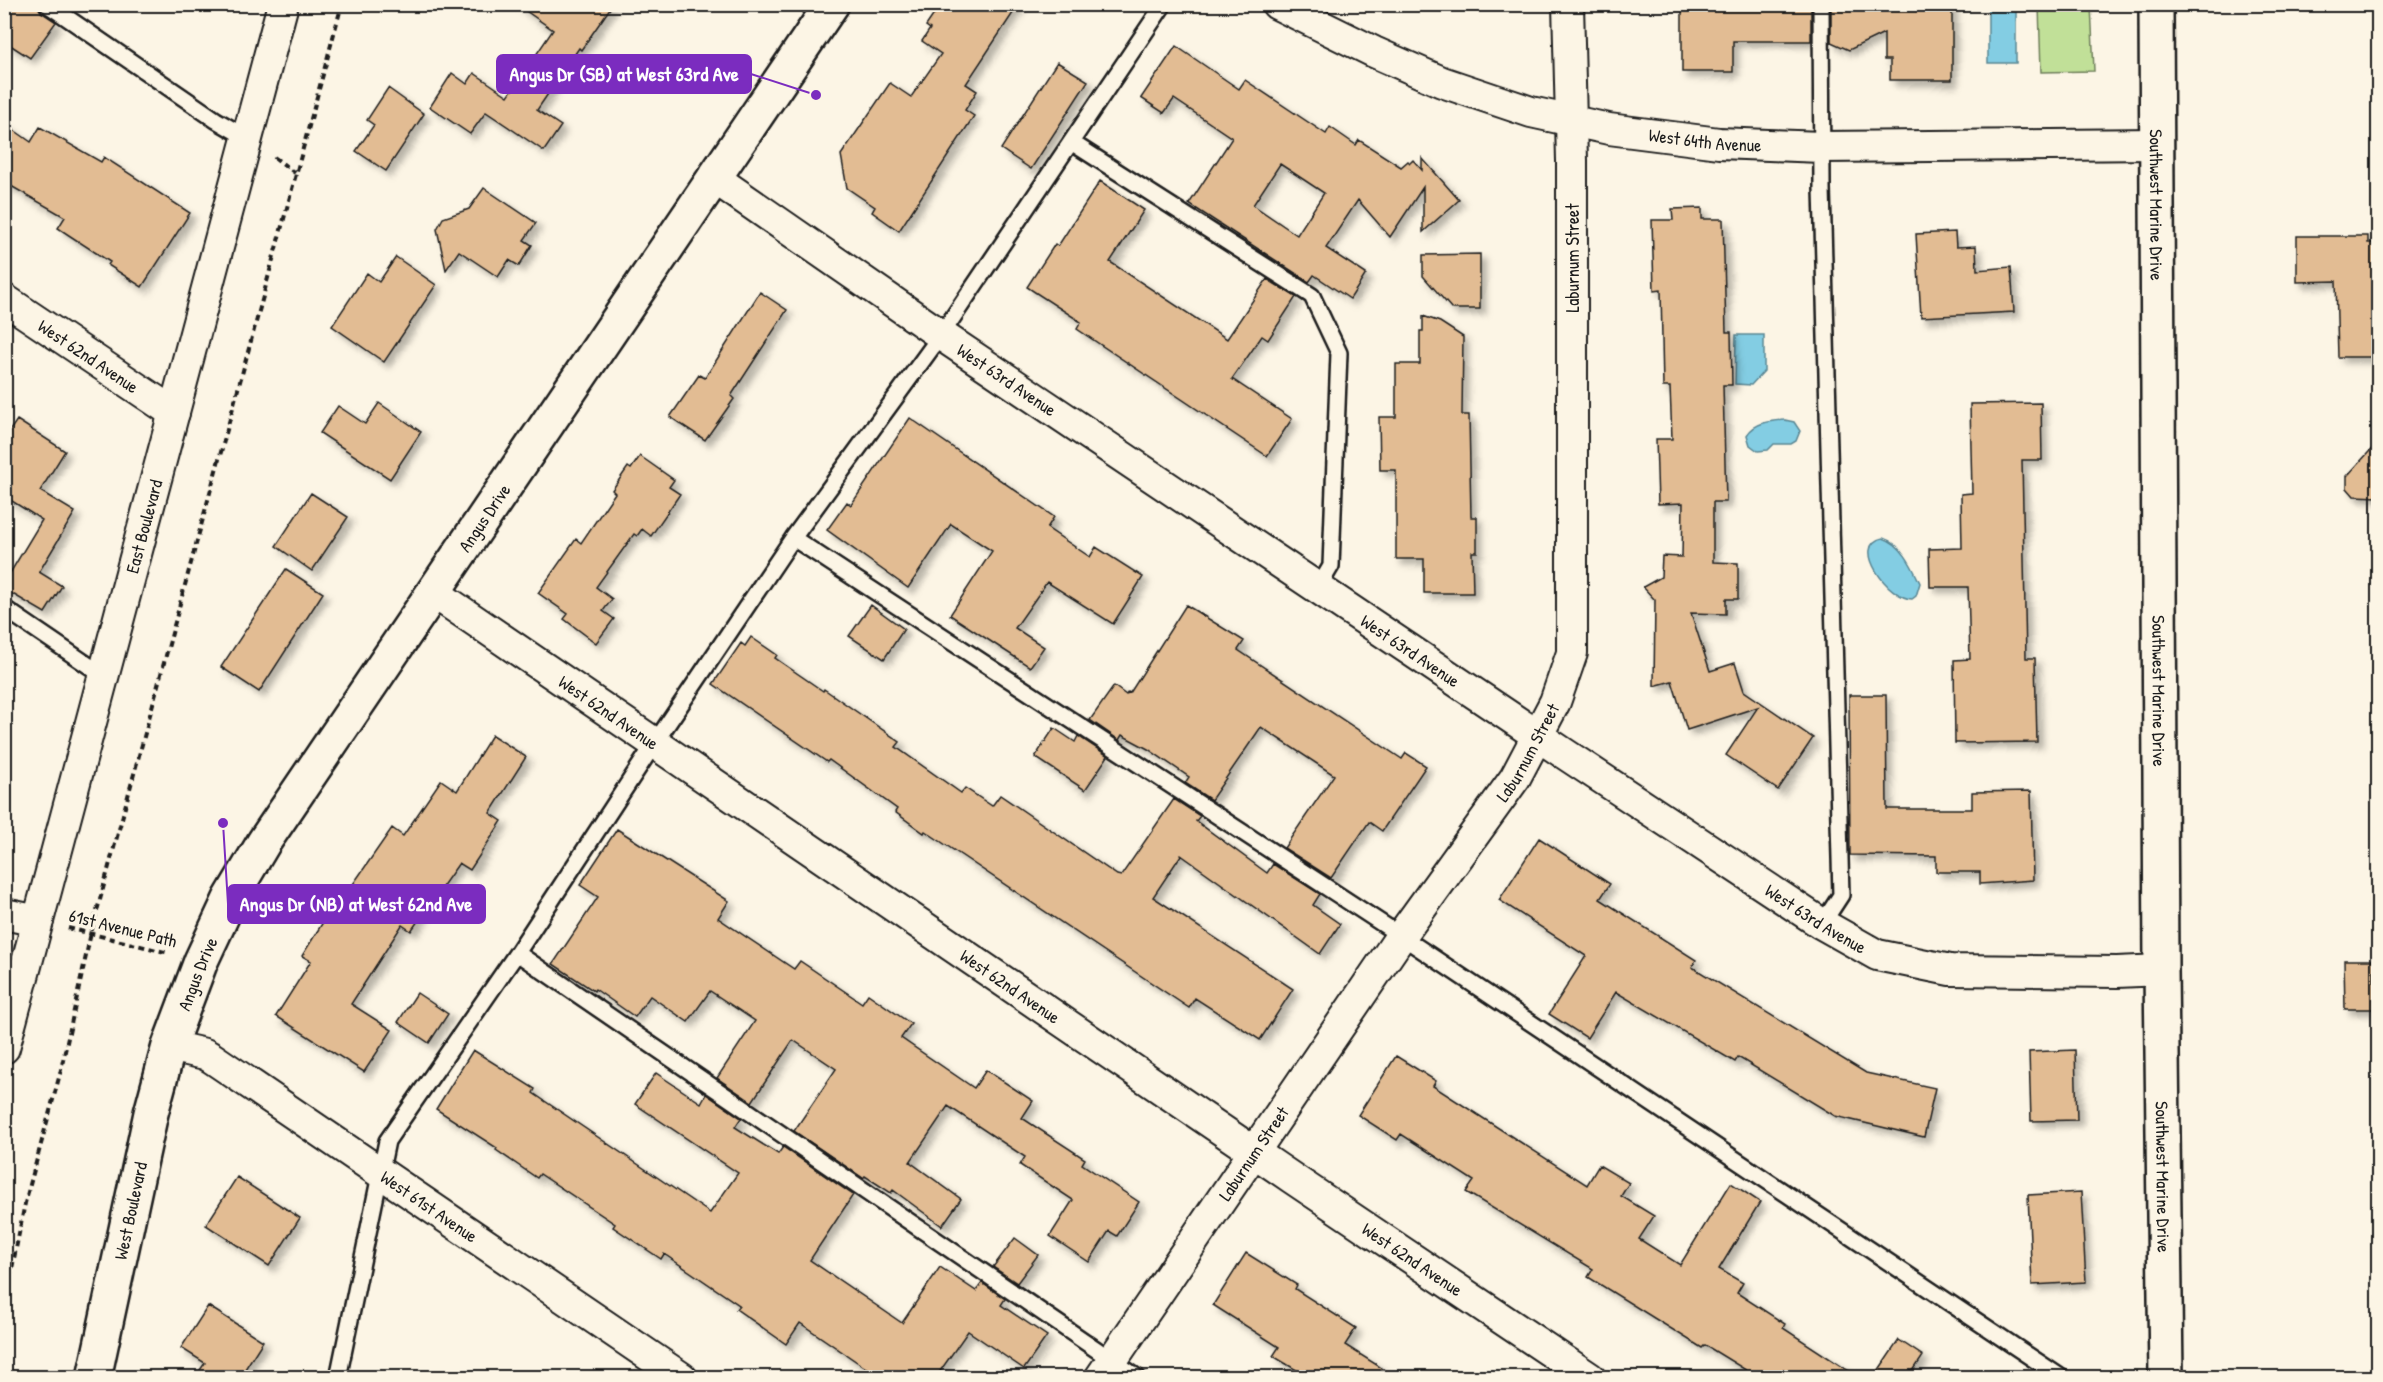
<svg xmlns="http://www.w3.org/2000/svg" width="2383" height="1382" font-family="'Patrick Hand',sans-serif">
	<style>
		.green { fill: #c1e098; stroke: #6e7e5a; stroke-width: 1.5 }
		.water { fill: #83cde3; stroke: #5a8693; stroke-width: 1.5 }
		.building { fill: #e2bc93; stroke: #1c1c1c; stroke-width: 1.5; fill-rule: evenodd; filter: url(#shadow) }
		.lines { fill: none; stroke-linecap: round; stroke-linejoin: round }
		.lane-casing { stroke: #1c1c1c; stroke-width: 20 }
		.street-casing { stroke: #1c1c1c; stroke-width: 34 }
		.secondary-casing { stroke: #1c1c1c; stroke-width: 38 }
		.path { stroke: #1c1c1c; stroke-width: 4; stroke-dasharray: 6 4.5; stroke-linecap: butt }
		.lane { stroke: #fcf5e5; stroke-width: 15 }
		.street { stroke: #fcf5e5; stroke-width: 30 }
		.secondary { stroke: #fcf5e5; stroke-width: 33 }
		.labels { text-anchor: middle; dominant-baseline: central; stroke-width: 6; stroke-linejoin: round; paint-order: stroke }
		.street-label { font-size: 18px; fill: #1c1c1c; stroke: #fcf5e5 }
		.leader { fill: none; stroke: #7b2cbf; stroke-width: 2 }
		.callout-dot { fill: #7b2cbf; stroke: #fcf5e5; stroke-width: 2 }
		.callout { fill: #7b2cbf; stroke: #7b2cbf; stroke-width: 2 }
		.callout-label { font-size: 20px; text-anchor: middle; font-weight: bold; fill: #fff }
	</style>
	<defs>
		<filter id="shadow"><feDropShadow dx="5.5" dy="5.5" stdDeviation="3" flood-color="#0004"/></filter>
	</defs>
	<rect width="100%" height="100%" fill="#fcf5e5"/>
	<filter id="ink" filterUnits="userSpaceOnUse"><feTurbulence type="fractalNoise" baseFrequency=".0167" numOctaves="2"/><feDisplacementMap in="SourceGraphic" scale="12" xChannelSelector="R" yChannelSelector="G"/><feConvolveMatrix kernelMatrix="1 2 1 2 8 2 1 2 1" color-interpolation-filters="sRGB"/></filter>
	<g filter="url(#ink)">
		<!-- green -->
		<path class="green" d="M2039,5H2091L2094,71L2041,72Z"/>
		<!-- water -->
		<path class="water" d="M1988,5H2016V63H1988Z
			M1736,335H1764V371L1751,385L1735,384Z
			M1785,420L1794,422L1800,431L1796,441L1791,444H1774L1768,450L1758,451L1750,445L1747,435C1755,422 1771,421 1785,420Z
			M1883,538C1902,544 1912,566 1920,583L1916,596L1912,599C1889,599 1849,545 1883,538Z"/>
		<!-- building -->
		<path class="building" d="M4,4H37L41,12L56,22L30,58L4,41Z
			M516,4H613L581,50L579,48L537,110L561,126L544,151L486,112L470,134L430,107L452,73L467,84L474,73L508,96L553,30Z
			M941,4H1019L966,84L977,91L965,110L974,116L899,231L872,212L875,207L847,188L841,155L890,83L911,97L941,54L922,41L930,29L926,26Z
			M1682,4H1811V41H1733V72H1682Z
			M1831,4H1952V80H1890V60H1884V33L1849,50L1831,42Z
			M1176,46L1239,89L1245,80L1326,134L1330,127L1356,145L1359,140L1401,167L1408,161L1410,163L1413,160L1422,170V158L1459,200L1423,232V187L1390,237L1358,200L1326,248L1366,274L1350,299L1314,275L1309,282L1189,204L1232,138L1174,99L1164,113L1141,98ZM1280,164L1324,193L1297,235L1253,205Z
			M1057,62L1088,81L1031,169L1001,149Z
			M388,88L424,114L386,171L356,151L374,125L367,120Z
			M4,123L31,142L40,127L101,162L104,157L190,213L142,287L108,265L110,262L58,228L65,217L4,182Z
			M1100,181L1144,210L1110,262L1227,339L1267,279L1296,297L1268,340L1262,336L1232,379L1292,419L1267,456L1077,329L1081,322L1027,287L1055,244L1058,246Z
			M484,188L536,223L524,240L532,245L519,266L509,260L498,277L459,251L446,270L437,229L443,218L469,209Z
			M1702,208V219H1723L1726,332H1731L1732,385H1723L1726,502H1713V562L1738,563V599H1726V614L1691,613L1710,671L1735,663L1744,691L1813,738L1778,790L1726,755L1758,707L1687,730L1672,681L1654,686L1655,600L1643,587L1661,577L1662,556L1682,557L1683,503L1658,504L1656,439H1672L1670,387H1663L1661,290L1654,291L1652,220H1673L1672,209Z
			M1955,232L1956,247L1976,246L1977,270L2011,267L2014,312L1921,317L1916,234Z
			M2297,236H2368V243H2379V357H2338L2336,281L2297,282Z
			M1480,254V309H1452L1423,276V255Z
			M396,257L436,285L384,362L332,326L367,273L379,282Z
			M760,292L787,310L731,396L734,399L705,440L670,417L699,375L705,378Z
			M1423,316L1440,322L1463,337L1462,415H1469L1471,517H1477V552H1472L1473,593H1424V559H1396V470H1380L1379,417H1396V364H1420V331H1423Z
			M379,403L421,432L390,479L320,433L338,406L365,424Z
			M2041,403L2042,460H2022L2026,658H2035L2037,742L1955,743L1954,660L1970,659L1968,587H1930L1929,549L1962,548L1961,494L1972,493L1970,404Z
			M910,418L1054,517L1047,528L1090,557L1096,547L1143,577L1113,624L1047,582L1015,628L1044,647L1030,667L950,615L992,551L951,524L908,588L827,530L847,502L851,505Z
			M17,420L65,451L40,491L75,512L39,572L62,586L45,613L4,589V583L42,520L4,496V439Z
			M2379,441V497L2354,496L2347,488V476Z
			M640,456L674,480L669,487L680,494L651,536L642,529L637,536L634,534L596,587L612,599L603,611L614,619L596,643L564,619L568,614L538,593L576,539L581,543L615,493L612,490L628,467L631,469Z
			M311,493L348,517L312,571L276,546Z
			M286,569L323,593L259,692L221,667Z
			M871,605L904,629L884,659L849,636Z
			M1186,605L1244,641L1238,650L1402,759L1406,753L1426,766L1382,831L1369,822L1331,878L1284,848L1334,775L1261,727L1211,800L1185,783L1189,777L1148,749L1122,735L1119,740L1090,720L1114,686L1126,695L1128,692L1130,693Z
			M751,637L777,655L775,658L823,691L824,689L900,742L896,747L961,793L965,788L992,806L1000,795L1117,875L1121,876L1174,799L1200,816L1196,821L1267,873L1273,864L1320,894L1313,905L1340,924L1320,954L1181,855L1153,897L1293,989L1260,1040L1195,998L1189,1008L925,831L924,833L895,812L897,809L829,760L827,762L713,684L741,643L745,646Z
			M1849,695H1886L1887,809H1972V792L2031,791L2033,880L1980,884V872H1936V856L1850,855Z
			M1054,728L1075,742L1078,736L1108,756L1085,790L1035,757Z
			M492,735L526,757L490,813L502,821L470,870L459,863L411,931L402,925L351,1004L392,1030L364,1072L276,1016L311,961L302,956L336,901L340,903L392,828L403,836L441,780L457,791Z
			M617,829L729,901L718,918L794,969L800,961L862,1003L868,994L911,1024L901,1038L974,1088L986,1070L1033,1101L1022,1118L1085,1159L1082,1164L1139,1202L1117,1236L1109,1231L1089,1262L1050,1236L1073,1200L1020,1165L1025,1157L948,1106L910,1162L961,1199L942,1226L893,1190L891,1193L865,1176L863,1178L794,1131L836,1069L793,1040L752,1102L717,1078L755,1021L710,991L688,1022L650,996L635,1017L595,989L594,991L553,964L598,897L580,885Z
			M1539,838L1610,884L1600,899L1696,960L1692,967L1866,1073L1935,1088L1924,1137L1835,1116L1738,1057L1735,1062L1616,992L1587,1038L1549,1014L1586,956L1499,900Z
			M2344,960H2374V1009H2345Z
			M417,993L448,1014L429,1043L398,1022Z
			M473,1050L535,1089L533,1093L710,1213L738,1173L635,1104L656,1073L701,1103L706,1094L741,1118L735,1127L778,1154L783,1147L853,1195L810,1260L902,1323L940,1267L976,1291L982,1283L1005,1299L1001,1305L1047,1336L1024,1369L968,1331L936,1377H879L800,1323L786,1344L736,1309L739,1305L664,1254L661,1259L613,1227L615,1224L540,1174L537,1178L496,1150L497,1148L436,1109Z
			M2075,1050L2077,1120L2031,1121L2029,1052Z
			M1396,1056L1436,1081L1433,1086L1587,1185L1599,1165L1629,1183L1621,1196L1654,1216L1639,1239L1680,1265L1731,1183L1760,1202L1719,1269L1743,1283L1737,1293L1785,1324L1783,1328L1858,1377H1757L1705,1345L1702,1348L1588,1277L1593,1269L1466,1192L1474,1181L1401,1134L1397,1140L1358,1115Z
			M237,1177L300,1218L269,1266L206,1225Z
			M2081,1192L2086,1282L2032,1285L2028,1195Z
			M1015,1238L1038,1255L1017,1283L993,1267Z
			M1246,1253L1297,1285L1295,1289L1356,1328L1345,1345L1396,1377H1308L1273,1356L1279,1347L1213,1305Z
			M208,1306L263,1341L240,1377H195L205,1363L181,1348Z
			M1899,1340L1923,1356L1909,1377H1874Z"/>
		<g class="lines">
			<defs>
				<path id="lane" d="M47,4L216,120L247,138
					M1821,4L1822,188L1841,895L1822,924
					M1071,142L1312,296L1339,353L1331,566L1318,588
					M793,538L1401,936L2062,1378
					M4,608L104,676
					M517,953L1138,1378
					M338,1378L387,1141L517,953L654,744L793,538L941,335L1164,4"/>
				<g id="street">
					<path id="s1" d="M1277,4L1374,52L1442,82L1531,112L1609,129L1719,143L1821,147L2158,144"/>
					<path id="s2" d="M713,177L941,335L1565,754L1822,924L1877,955L1950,970L2117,972L2161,970"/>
					<path id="s3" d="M4,299L174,413"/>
					<path id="s4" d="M433,592L1292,1178L1590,1378"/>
					<path d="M4,914L38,921"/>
					<path id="s5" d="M169,1046L205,1054L212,1058L682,1378"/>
					<path id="s6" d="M4,1048L283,4"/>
					<path id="s7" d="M1100,1378L1401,936L1515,778L1555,702L1572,653V161L1568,4"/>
				</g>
				<g id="secondary">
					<path id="s8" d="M2156,4L2161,970L2166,1378"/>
					<path id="s9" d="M94,1378L151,1113L169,1046L201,961L230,899L264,842L832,4"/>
				</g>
			</defs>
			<!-- lane casing -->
			<use href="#lane" class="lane-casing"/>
			<!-- street casing -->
			<use href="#street" class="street-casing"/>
			<!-- secondary casing -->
			<use href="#secondary" class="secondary-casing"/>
			<!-- path -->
			<path class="path" d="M274,157L295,173
				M68,928L169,953
				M4,1309L25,1203L60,1074L91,933L342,4"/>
			<!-- lane -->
			<use href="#lane" class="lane"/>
			<!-- street -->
			<use href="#street" class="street"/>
			<!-- secondary -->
			<use href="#secondary" class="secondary"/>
		</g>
	</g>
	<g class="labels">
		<!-- street labels -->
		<g class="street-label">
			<text stroke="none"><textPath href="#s1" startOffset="453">West 64th Avenue</textPath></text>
			<text stroke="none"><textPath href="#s8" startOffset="201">Southwest Marine Drive</textPath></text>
			<text transform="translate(1572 258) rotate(-90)">Laburnum Street</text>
			<text stroke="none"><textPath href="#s3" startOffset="102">West 62nd Avenue</textPath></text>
			<text stroke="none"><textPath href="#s2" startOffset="357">West 63rd Avenue</textPath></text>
			<text stroke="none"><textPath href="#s9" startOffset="958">Angus Drive</textPath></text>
			<text stroke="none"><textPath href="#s6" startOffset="540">East Boulevard</textPath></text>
			<text stroke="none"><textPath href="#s2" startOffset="843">West 63rd Avenue</textPath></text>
			<text stroke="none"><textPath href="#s8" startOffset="687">Southwest Marine Drive</textPath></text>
			<text stroke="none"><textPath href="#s4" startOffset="213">West 62nd Avenue</textPath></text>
			<text stroke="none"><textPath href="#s7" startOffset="758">Laburnum Street</textPath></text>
			<text stroke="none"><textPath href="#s2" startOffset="1329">West 63rd Avenue</textPath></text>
			<text transform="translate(123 928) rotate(14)">61st Avenue Path</text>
			<text stroke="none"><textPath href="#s9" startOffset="418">Angus Drive</textPath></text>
			<text stroke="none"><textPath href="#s4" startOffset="699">West 62nd Avenue</textPath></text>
			<text stroke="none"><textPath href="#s7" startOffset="272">Laburnum Street</textPath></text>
			<text stroke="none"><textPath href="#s8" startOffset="1173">Southwest Marine Drive</textPath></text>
			<text stroke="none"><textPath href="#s5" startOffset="308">West 61st Avenue</textPath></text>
			<text stroke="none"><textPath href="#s9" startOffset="171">West Boulevard</textPath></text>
			<text stroke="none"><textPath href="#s4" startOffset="1185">West 62nd Avenue</textPath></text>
		</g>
	</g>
	<!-- callouts -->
	<path class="leader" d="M816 95L751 74M223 823L228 904"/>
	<g class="callout-dot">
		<circle cx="816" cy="95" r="6"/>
		<circle cx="223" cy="823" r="6"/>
	</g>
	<g class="callout">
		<rect x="497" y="55" width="254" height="38" rx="6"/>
		<rect x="228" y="885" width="257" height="38" rx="6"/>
	</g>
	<g class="callout-label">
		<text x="624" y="81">Angus Dr (SB) at West 63rd Ave</text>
		<text x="356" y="911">Angus Dr (NB) at West 62nd Ave</text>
	</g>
	<!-- margin -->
	<rect width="2383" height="1382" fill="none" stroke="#fcf5e5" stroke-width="24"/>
	<rect x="12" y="12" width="2359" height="1358" fill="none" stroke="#1c1c1c" stroke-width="2" filter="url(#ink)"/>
</svg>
